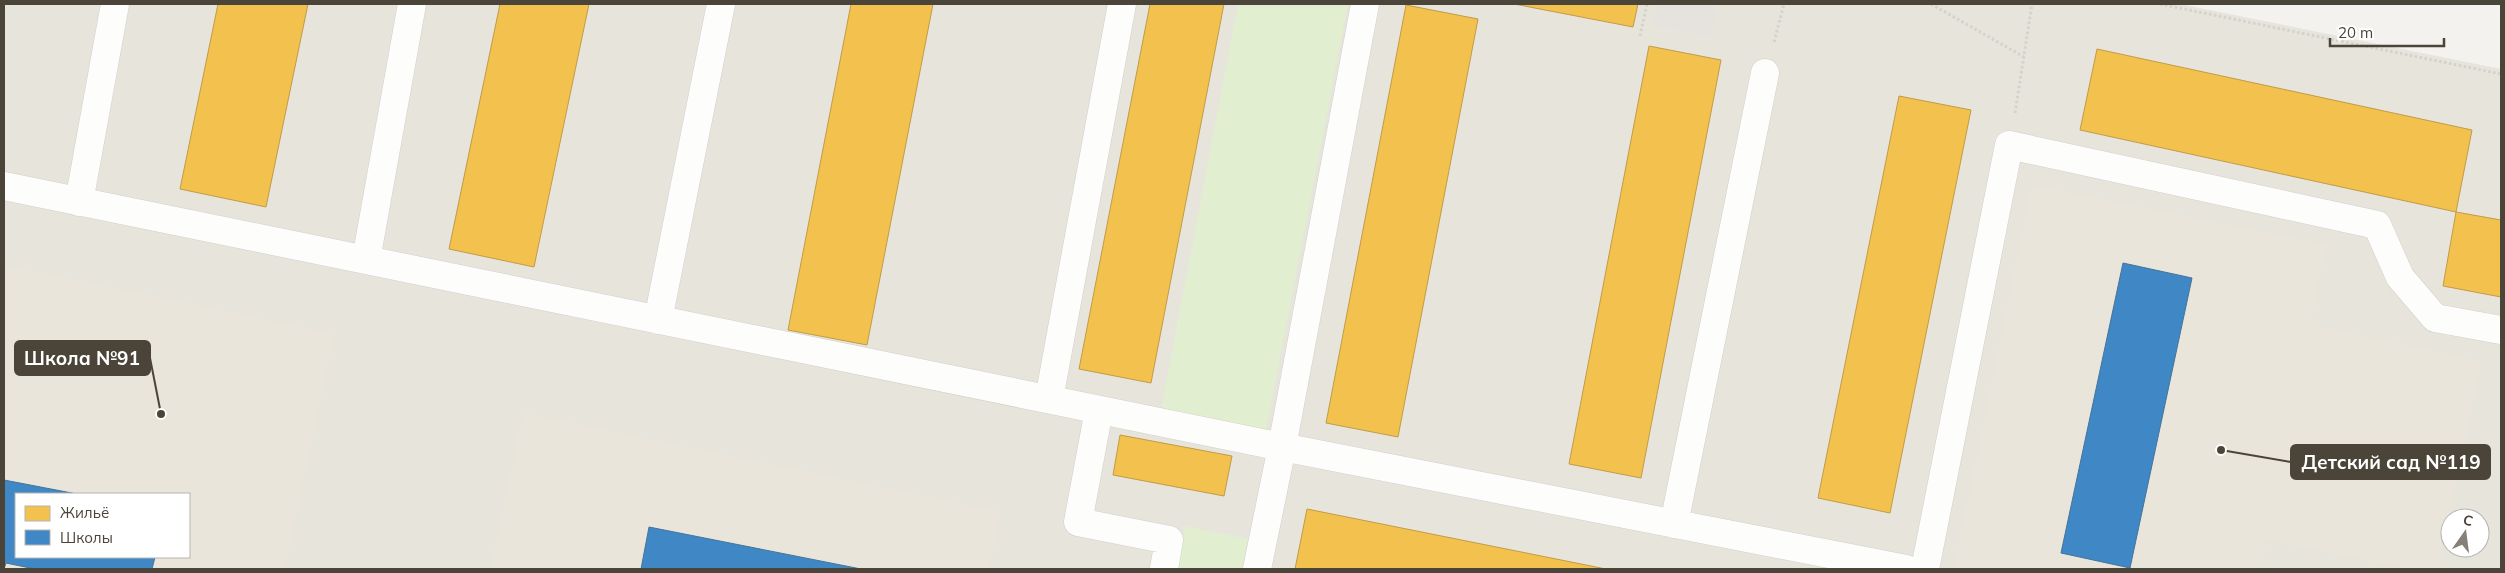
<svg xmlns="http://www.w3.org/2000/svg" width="2505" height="573" font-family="Mulish,sans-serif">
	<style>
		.residential { fill: #e7e4dc; fill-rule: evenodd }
		.education { fill: #eae5da; fill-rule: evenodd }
		.green { fill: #e1eecf }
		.parking { fill: #e6e3df }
		.homes { fill: #f2c14e; stroke: #c09c48 }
		.schools { fill: #3f88c5; stroke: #43749b }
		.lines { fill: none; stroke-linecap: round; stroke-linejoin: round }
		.minor-casing { stroke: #d2d0cb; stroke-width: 29 }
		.path { stroke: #d3d2cc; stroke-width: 3; stroke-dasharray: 2.5 2.5; stroke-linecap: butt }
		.minor { stroke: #fdfdfc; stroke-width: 28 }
		.leader { fill: none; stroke: #4b4439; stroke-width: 2 }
		.callout-dot { fill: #4b4439; stroke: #fff; stroke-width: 2 }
		.callout { fill: #4b4439; stroke: #4b4439; stroke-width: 2 }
		.callout-label { font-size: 19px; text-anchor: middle; font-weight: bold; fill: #fff }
	</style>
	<rect width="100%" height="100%" fill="#f4f2ee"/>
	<!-- residential -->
	<path class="residential" d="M4,4H2180L2501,69V569H4ZM16,494H189V557H16ZM2450,518H2480V548H2450Z"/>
	<!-- education -->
	<path class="education" d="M2032,185L2326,245L2310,325L2481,361L2439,569H2411L2267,540L2261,569H1954Z
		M4,265L334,334L285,569H4ZM16,494H189V557H16Z
		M523,413L1001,512L989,569H491Z"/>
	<!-- green -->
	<path class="green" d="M1238,4H1348L1266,430L1161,410Z
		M1185,526L1248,539L1242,569H1176Z"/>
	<!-- parking -->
	<path class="parking" d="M1657,4H1718L1710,36L1653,26Z"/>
	<!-- homes -->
	<path class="homes" d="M218,4H308L266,207L180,189Z
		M500,4H589L534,267L449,249Z
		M851,4H933L867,345L788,330Z
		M1150,4H1224L1151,383L1079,369Z
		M1514,4H1638L1633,27Z
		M1406,5L1478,19L1398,437L1326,423Z
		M1649,46L1721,60L1641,478L1569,464Z
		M2097,49L2472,130L2456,212L2080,130Z
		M1899,96L1971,110L1890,513L1818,498Z
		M2456,212L2501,220V297L2443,286Z
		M1120,435L1232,456L1224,496L1113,475Z
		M1307,509L1606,569H1295Z"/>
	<!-- schools -->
	<path class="schools" d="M2123,263L2192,278L2130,568L2061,553Z
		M4,480L77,494H16V557H155L152,569H35L6,563L4,569Z
		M649,527L861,569H641Z"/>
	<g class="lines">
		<defs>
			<path id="minor" d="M1365,4L1282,447L1906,569
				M4,186L1282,447L1257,569
				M79,202L115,4
				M366,260L412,4
				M658,320L721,4
				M1049,399L1122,4
				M1099,410L1078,522L1169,540L1164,569
				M1674,524L1765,73
				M1925,569L2009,145L2377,225L2400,277L2435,318L2501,330"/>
		</defs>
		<!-- minor casing -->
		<use href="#minor" class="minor-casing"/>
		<!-- path -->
		<path class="path" d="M1931,4L2024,57
			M2160,4L2501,74
			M1640,36L1647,4
			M1774,42L1784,4
			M2015,113L2032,4"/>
		<!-- minor -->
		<use href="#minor" class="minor"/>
	</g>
	<!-- callouts -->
	<path class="leader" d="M161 414L150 358M2221 450L2291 462"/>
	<g class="callout-dot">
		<circle cx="161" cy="414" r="5"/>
		<circle cx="2221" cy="450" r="5"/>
	</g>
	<g class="callout">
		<rect x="15" y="341" width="135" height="34" rx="5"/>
		<rect x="2291" y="445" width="199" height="34" rx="5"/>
	</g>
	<g class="callout-label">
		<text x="82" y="365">Школа №91</text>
		<text x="2391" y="469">Детский сад №119</text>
	</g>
	<!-- border -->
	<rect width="2505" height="573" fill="none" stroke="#4b4439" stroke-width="10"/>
	<!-- legend -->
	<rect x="15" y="493" width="175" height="65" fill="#ffffff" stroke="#b7b4b0"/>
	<rect x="25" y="506" width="25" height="15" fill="#f2c14e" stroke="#b7b4b0"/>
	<text x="60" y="518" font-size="15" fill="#4b4439">Жильё</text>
	<rect x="25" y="530" width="25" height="15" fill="#3f88c5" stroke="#b7b4b0"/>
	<text x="60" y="543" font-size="15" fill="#4b4439">Школы</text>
	<!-- north arrow -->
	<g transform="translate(2465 533) rotate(14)"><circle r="24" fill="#ffffff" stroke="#b7b4b0"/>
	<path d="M0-4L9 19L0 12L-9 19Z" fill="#868178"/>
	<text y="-8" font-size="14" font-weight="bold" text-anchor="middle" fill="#4b4439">С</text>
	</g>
	<!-- scale -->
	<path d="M2330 38v8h114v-8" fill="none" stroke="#4b4439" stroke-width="2.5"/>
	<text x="2338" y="38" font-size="15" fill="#4b4439" stroke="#ffffff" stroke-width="4" paint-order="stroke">20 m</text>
</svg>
